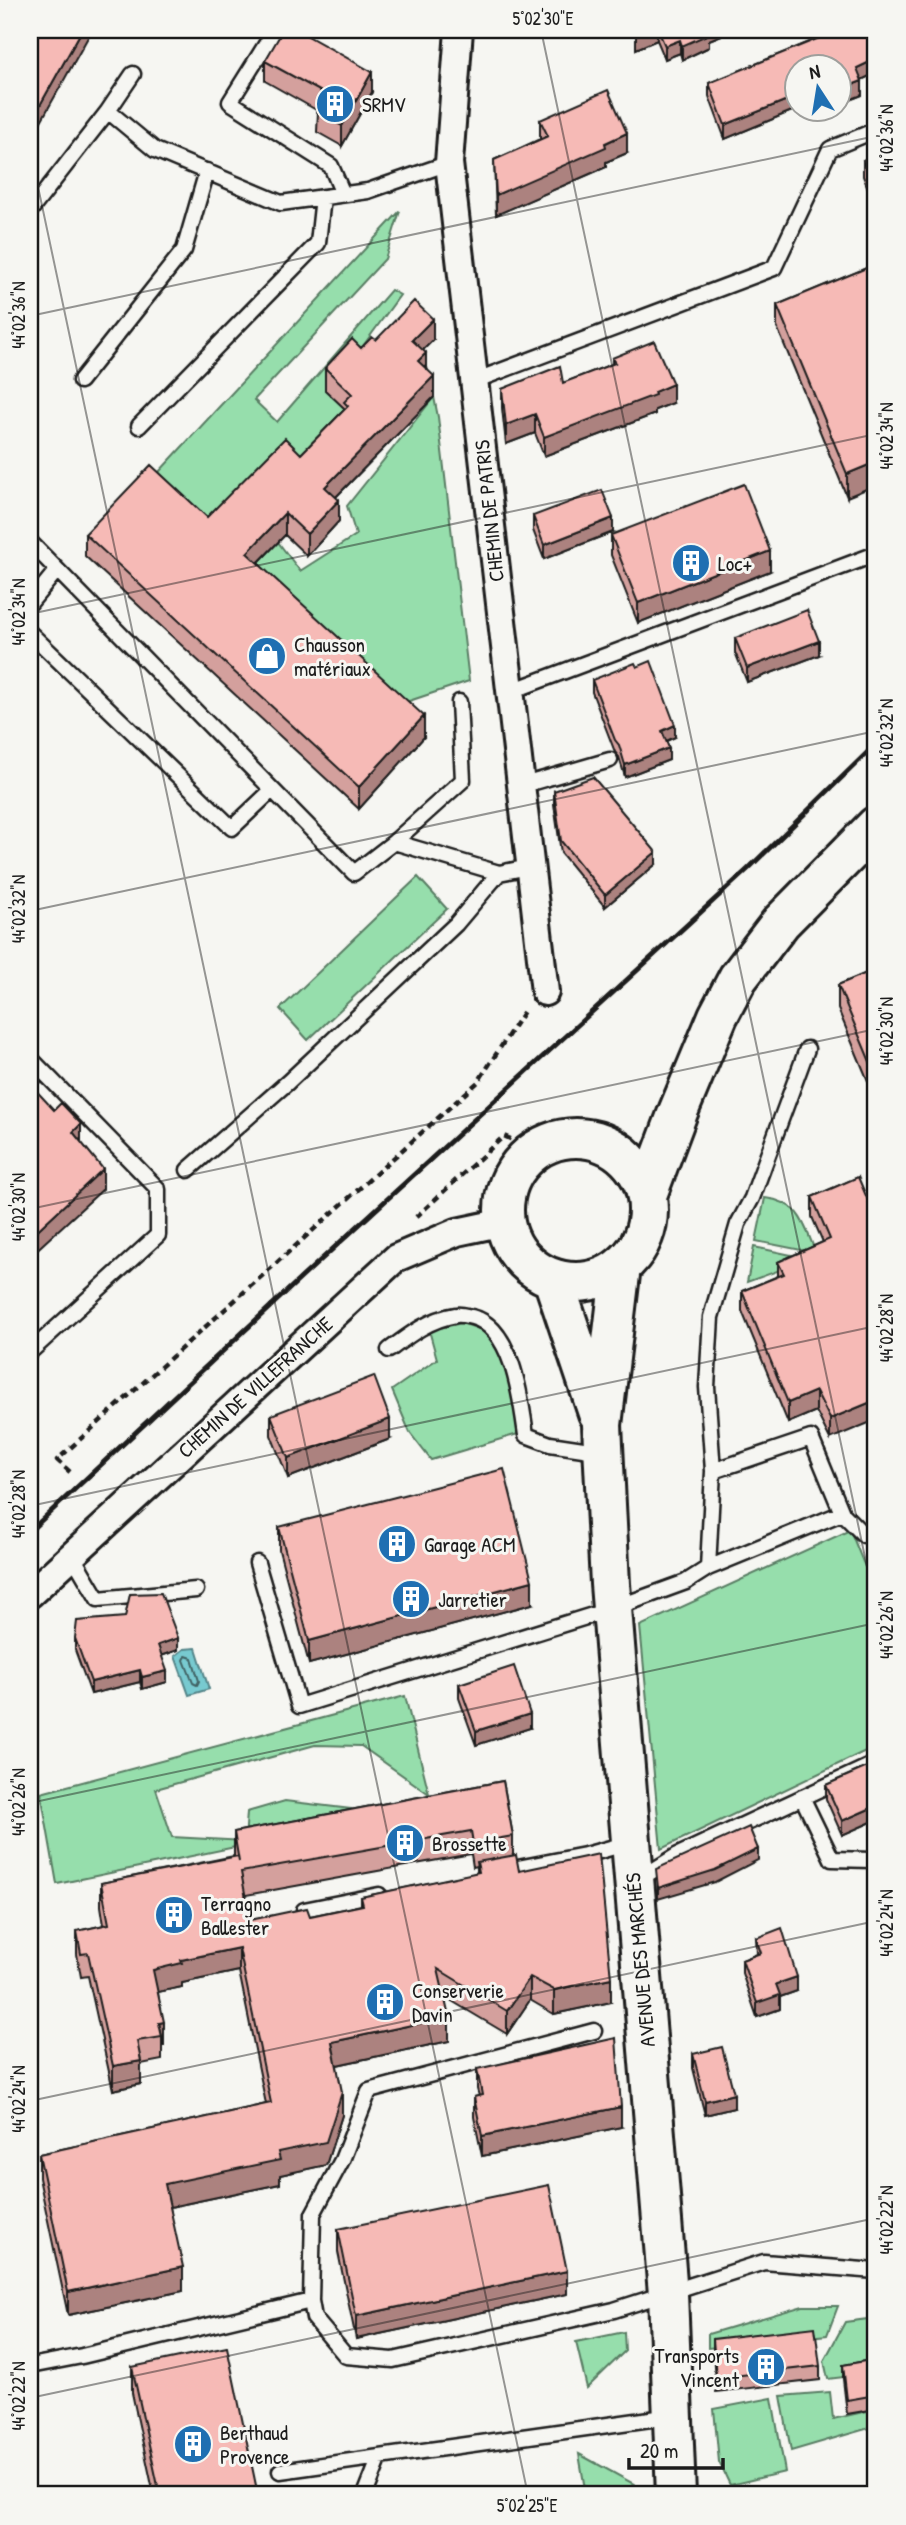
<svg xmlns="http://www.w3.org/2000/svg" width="906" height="2525" font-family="'Patrick Hand',sans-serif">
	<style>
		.green { fill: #96deac; stroke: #597d64; stroke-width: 2 }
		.water { fill: #78cad0; stroke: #538488; stroke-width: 2 }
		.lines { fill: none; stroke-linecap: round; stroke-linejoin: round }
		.shore { stroke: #416264; stroke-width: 2 }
		.lane-casing { stroke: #1c1c1c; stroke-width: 19 }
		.street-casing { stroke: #1c1c1c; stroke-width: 32 }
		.secondary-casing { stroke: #1c1c1c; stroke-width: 44 }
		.path { stroke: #1c1c1c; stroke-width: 4.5; stroke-dasharray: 7 5; stroke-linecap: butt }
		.lane { stroke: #f6f6f2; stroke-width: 14 }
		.street { stroke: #f6f6f2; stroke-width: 26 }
		.secondary { stroke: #f6f6f2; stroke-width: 38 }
		.rail { stroke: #1c1c1c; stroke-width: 5 }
		.wall { fill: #d4a09d; stroke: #1c1c1c; stroke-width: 2; fill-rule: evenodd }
		.shaded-wall { fill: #ac827f; stroke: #1c1c1c; stroke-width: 2 }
		.building { fill: #f6bab6; stroke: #1c1c1c; stroke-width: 2 }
		.ticks { fill: none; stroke: #1c1c1c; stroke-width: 2; stroke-opacity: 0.45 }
		.labels { text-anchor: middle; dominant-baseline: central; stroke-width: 6; stroke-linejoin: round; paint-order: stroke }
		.poi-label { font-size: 21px; fill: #1c1c1c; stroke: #f6f6f2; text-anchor: start }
		.street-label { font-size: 21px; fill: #1c1c1c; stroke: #f6f6f2 }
		.neatline { fill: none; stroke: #1c1c1c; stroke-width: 2.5 }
		.ticks-label { font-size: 18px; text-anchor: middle; fill: #1c1c1c }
	</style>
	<rect width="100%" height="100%" fill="#f6f6f2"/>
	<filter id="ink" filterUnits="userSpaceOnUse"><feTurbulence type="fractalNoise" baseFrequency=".0143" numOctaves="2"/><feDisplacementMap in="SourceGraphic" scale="14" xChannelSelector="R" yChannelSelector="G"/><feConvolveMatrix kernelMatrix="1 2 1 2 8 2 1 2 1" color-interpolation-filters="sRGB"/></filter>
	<g filter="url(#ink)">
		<!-- green -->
		<path class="green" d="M400,211L385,259L254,400L277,422L391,290L400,295L352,361L350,414L278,542L300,571L356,535L347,506L434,397L438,417L469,681L400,704L158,473Z
			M418,877L447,909L308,1040L280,1009Z
			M765,1198C800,1202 804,1224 816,1253L756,1241Z
			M754,1247L810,1259L747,1282Z
			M462,1323L482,1330L497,1345L520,1417L518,1434L431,1460L410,1433L392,1390L437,1359L429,1330Z
			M850,1530L865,1567L876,1563V1746L661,1849L640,1626Z
			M405,1696L429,1794L361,1746L315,1745L156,1789L172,1837L245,1841L247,1812L285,1801L351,1809L365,1820L57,1884L41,1793Z
			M803,2306H838L827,2335L708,2348V2334Z
			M876,2318V2373L828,2379L824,2361L845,2322Z
			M624,2332L625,2351L587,2388L576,2342Z
			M830,2392L833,2419L876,2409V2426L791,2451L781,2396Z
			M772,2398L785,2472L730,2485L719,2462L714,2409Z
			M579,2454L634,2484L633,2495H586Z"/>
		<!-- water -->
		<path class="water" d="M196,1648L209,1689L189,1695L175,1656L184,1649Z"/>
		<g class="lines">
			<!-- shore -->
			<path class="shore" d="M186,1656L192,1658L199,1681L197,1685L193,1683L184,1660Z"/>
			<defs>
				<path id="lane" d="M275,30L230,102L331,166L343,194
					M108,111L133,74
					M30,211L108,111L155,150L281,203L368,191L449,163
					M80,381L184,250L207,171
					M474,381L774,268L830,149L876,130
					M139,426L318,243L323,197
					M30,542L354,873L394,842L499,873L529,867
					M30,603L57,570
					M30,633L232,828L272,790
					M509,692L876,554
					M520,786L610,760
					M394,842L463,780L459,702
					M30,1058L158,1189V1235L30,1352
					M188,1170L288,1082L456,924L499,873
					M389,1350C409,1335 430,1319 456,1315C461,1314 467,1316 472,1317C513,1327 521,1400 526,1435L550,1444L603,1452
					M713,1471L707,1387L711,1317L738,1224L752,1198L807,1049
					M842,1513L864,1535L876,1532
					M72,1555L98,1599L196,1590
					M257,1563L299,1706L612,1609L686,1582L708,1568L842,1513L811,1438L713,1471L708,1568
					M802,1797L832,1859L872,1860
					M502,1871L585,1855L629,1843
					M638,1880L678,1855L876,1763
					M304,1910L379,1895
					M594,2031L369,2091L342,2160L313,2214L311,2301L314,2318L346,2356L393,2360L614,2310L764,2262L876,2271
					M30,2366L82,2356L311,2301
					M280,2471L672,2416
					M365,2495L380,2457"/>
				<path id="street" d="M459,30L449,163L545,992
					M30,1594L396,1258L457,1232L504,1222"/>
				<path id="secondary" d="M504 1210a72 72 0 1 1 144 0a72 72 0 1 1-144 0Z
					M647,1195L678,1112L718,1016L738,978L781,922L876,826
					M621,1266L602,1425L610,1584L668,2294L676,2495
					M553,1279L598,1413"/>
			</defs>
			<!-- lane casing -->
			<use href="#lane" class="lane-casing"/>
			<!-- street casing -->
			<use href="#street" class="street-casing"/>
			<!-- secondary casing -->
			<use href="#secondary" class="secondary-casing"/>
			<!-- path -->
			<path class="path" d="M416,1217L504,1136L534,1150
				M70,1472L57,1460L478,1082L524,1011"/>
			<!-- lane -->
			<use href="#lane" class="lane"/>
			<!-- street -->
			<use href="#street" class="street"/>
			<!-- secondary -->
			<use href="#secondary" class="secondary"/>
			<!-- rail -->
			<path class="rail" d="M30,1531L301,1278L748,869L876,744"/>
		</g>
		<!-- wall -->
		<path class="wall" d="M636,30H734L709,40V47L682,60L680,53L665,59L657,40L636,49Z
			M839,30H876V73L861,80L862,95L839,104V66H797V108H799L725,139L709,96V83Z
			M265,61L372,92L342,146L317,132L318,111L265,81Z
			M540,120L627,153L606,162V167L496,215L494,160L540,139Z
			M876,155V208L863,176V160Z
			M876,264L847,497L777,327V305Z
			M376,340H433L423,350L434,397L336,497L339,521L307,556L285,535L258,563L424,737L359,809L85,556V534L207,517L301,454L344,410V408L325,390V368Z
			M612,358L673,403L655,410V414L544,456L535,433L506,444L502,408V389L563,383L612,364Z
			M533,516L613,532L544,559L533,530Z
			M611,535L770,571L638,623L611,555Z
			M735,638L819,655L747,682L735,652Z
			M592,680L675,737L666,741L669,760L625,777L619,757L615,752L592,692Z
			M554,791L656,864L605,907L561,853L554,804Z
			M876,969V1100L838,1009V985Z
			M858,1177L830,1439L816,1411L788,1423L742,1311V1291L778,1276V1262L823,1242L812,1217V1197Z
			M271,1415L390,1439L288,1478L271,1435Z
			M279,1527L532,1604L309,1664L279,1550Z
			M75,1638L178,1650L161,1656L167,1682L142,1689L140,1682L91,1694L75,1650Z
			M459,1684L530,1728L476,1745L459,1698Z
			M876,1759V1820L842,1835L826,1799V1785L869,1766V1763Z
			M503,1781L513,1836V1855L519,1871L611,2002L554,2014L530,2000L507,2034L445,1997L449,2041L337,2065L342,2115L326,2165L280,2175V2184L170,2207L183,2291L68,2315L39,2178V2154L266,2104L239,1971L182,1983V1987L158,1992L164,2046H162V2060L141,2064V2084L113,2090L88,1976L81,1977L77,1954V1931L104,1925L101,1906V1883L234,1856V1832ZM471,1854L473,1867L477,1866V1873L361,1897V1905L310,1916L250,1920L246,1895Z
			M756,1938L797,1991L780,1997V2009L757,2017L742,1973V1960L757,1954Z
			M693,2054L734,2108L705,2115L693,2068Z
			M477,2069L621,2127L482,2156L474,2117V2097L479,2096L477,2089Z
			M338,2229L567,2294L356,2339L338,2252Z
			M713,2339L820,2366V2380L716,2392L713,2353Z
			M876,2359V2409L847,2414L843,2379V2365Z
			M132,2367L258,2495H154L132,2393Z"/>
		<!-- shaded-wall -->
		<path class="shaded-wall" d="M82,30H92L30,141V123Z
			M650,30H657V40L636,49V35Z
			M707,30H734L709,40V47L682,60V46Z
			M680,40V53L665,59V46Z
			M876,59V73L857,82V68Z
			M372,72V92L342,146V126Z
			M862,81V95L839,104V90Z
			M797,96V108H799L725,139V125Z
			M817,108H829L817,113Z
			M627,133V153L606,162V167L496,215V195Z
			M433,319V340L412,361V340Z
			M426,353V375L418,361Z
			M434,376V397L325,508V487Z
			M673,384V403L655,410V414L544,456V437Z
			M535,414V433L506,444V425Z
			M876,462V485L847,497V474Z
			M339,500V521L307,556V534Z
			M285,513V535L247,574V553Z
			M613,518V532L544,559V545Z
			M770,551V571L638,623V603Z
			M819,641V655L747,682V668Z
			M424,716V737L359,809V787Z
			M675,725V737L662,743V731Z
			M669,748V760L625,777V765Z
			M656,852V864L605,907V895Z
			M81,1124V1144L73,1132Z
			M103,1169V1189L30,1256V1237Z
			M816,1391V1411L788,1423V1403Z
			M876,1400V1420L830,1439V1419Z
			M390,1419V1439L288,1478V1458Z
			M532,1581V1604L309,1664V1641Z
			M178,1638V1650L158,1657V1645Z
			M140,1670V1682L91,1694V1682Z
			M167,1671V1682L142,1689V1677Z
			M530,1714V1728L476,1745V1731Z
			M876,1806V1820L842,1835V1821Z
			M758,1849V1860L715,1882L658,1899V1888Z
			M239,1948V1971L182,1983V1987L153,1993V1970L181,1960Z
			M530,1977V2000L507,2034V2011Z
			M797,1977V1991L780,1997V2009L757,2017V2003L776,1984Z
			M611,1978V2002L554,2014V1990Z
			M449,2017V2041L332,2066V2042Z
			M164,2022V2046H162V2037L159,2023Z
			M141,2061V2084L113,2090V2066Z
			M342,2092V2115L326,2165L280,2175V2184L165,2208V2184L278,2152Z
			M734,2094V2108L705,2115V2101Z
			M621,2107V2127L482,2156V2136Z
			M183,2267V2291L68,2315V2292Z
			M567,2271V2294L356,2339V2316Z"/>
		<!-- building -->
		<path class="building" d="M30,30H82L30,123Z
			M283,30H297L372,72L342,126L317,112L327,95L265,61Z
			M636,30H650L636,35Z
			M658,30H707L709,34L682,46L680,40L665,46Z
			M839,30H876V59L857,68L862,81L839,90V66H797V96L725,125L709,83Z
			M608,90L627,133L605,143L606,147L496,195L494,160L548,136L540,120Z
			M876,155V192L863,160Z
			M876,264V462L847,474L777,305Z
			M414,301L433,319L412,340L426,353L418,361L434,376L325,487L339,500L307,534L285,513L247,553L424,716L359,787L85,534L151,465L207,517L285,438L301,454L348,406L344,402L352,394L325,368L352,339L361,348L372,337L376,340Z
			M654,341L673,384L654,392L655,395L544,437L535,414L506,425L502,389L560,366L563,383L615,363L612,358Z
			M744,484L770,551L638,603L611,535Z
			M602,490L613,518L544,545L533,516Z
			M807,610L819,641L747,668L735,638Z
			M651,661L675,725L662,731L669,748L625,765L619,745L615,740L592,680L635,663L637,667Z
			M593,777L656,852L605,895L561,841L554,791Z
			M876,969V1076L838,985Z
			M30,1084L54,1110L61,1103L81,1124L73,1132L103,1169L30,1237Z
			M858,1177L876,1219V1400L830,1419L816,1391L788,1403L742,1291L784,1274L778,1262L830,1239L812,1197Z
			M374,1376L390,1419L288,1458L271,1415Z
			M504,1469L532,1581L309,1641L279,1527Z
			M161,1593L178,1638L158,1645L167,1671L142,1677L140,1670L91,1682L75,1638L77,1621L125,1617L130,1594Z
			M514,1666L530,1714L476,1731L459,1684Z
			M876,1759V1806L842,1821L826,1785L870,1766L869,1763Z
			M503,1781L513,1836L473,1843L471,1831L241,1872L250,1920L307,1908L310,1916L363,1905L361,1897L479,1872L477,1862L516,1855L519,1871L599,1854L611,1978L554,1990L530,1977L507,2011L438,1969L449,2017L332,2042L342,2092L326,2142L278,2152L280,2160L165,2184L183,2267L68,2292L39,2154L271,2103L239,1948L181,1960L182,1963L153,1970L164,2022L159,2023L162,2037L137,2041L141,2061L113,2066L88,1953L81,1954L77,1931L109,1924L101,1883L238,1856L239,1862L234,1832Z
			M749,1827L758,1849L715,1870L658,1888L656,1869Z
			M782,1928L797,1977L776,1984L780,1995L757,2003L742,1960L761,1953L756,1938Z
			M616,2038L621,2107L482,2136L474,2097L482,2095L477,2069Z
			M722,2047L734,2094L705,2101L693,2054Z
			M549,2185L567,2271L356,2316L338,2229Z
			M815,2327L820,2366L716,2378L713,2339Z
			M227,2347L258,2495H160L132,2367Z
			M876,2359V2395L847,2400L843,2365Z"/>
	</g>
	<!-- ticks -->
	<path class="ticks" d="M541,30L876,1609M30,149L528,2495M30,316L876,136M30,614L876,434M30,911L876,731M30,1209L876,1029M30,1506L876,1326M30,1803L876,1623M30,2101L876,1921M30,2398L876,2218"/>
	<!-- icons -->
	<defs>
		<symbol id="building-disc" viewBox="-11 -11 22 22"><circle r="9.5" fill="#1f6fb2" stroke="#f6f6f2"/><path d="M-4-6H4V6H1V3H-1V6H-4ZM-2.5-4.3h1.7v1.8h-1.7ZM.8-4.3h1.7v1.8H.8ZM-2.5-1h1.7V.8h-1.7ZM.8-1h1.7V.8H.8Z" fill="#fff"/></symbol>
		<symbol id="shop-disc" viewBox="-11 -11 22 22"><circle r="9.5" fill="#1f6fb2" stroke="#f6f6f2"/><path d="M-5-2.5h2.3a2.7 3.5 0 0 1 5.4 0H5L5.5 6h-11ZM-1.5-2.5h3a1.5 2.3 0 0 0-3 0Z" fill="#fff"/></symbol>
	</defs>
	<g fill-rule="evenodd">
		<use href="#building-disc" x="313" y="82" width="44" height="44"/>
		<use href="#building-disc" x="669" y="541" width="44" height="44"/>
		<use href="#shop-disc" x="245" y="634" width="44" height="44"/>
		<use href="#building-disc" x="375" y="1522" width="44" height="44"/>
		<use href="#building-disc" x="389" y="1577" width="44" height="44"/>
		<use href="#building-disc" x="383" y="1821" width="44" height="44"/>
		<use href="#building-disc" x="152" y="1893" width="44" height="44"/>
		<use href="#building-disc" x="363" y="1980" width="44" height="44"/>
		<use href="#building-disc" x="744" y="2345" width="44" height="44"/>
		<use href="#building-disc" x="171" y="2422" width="44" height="44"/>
	</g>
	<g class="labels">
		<!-- poi labels -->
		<g class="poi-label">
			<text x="362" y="104">SRMV</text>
			<text x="718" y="563">Loc+</text>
			<text x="294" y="644">Chausson<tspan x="294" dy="24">matériaux</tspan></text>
			<text x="424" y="1544">Garage ACM</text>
			<text x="438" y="1599">Jarretier</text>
			<text x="432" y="1843">Brossette</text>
			<text x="201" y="1903">Terragno<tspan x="201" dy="24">Ballester</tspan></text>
			<text x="412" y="1990">Conserverie<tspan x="412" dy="24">Davin</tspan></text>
			<text x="739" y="2355" text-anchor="end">Transports<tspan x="739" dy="24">Vincent</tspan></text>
			<text x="220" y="2432">Berthaud<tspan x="220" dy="24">Provence</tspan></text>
		</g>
		<!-- street labels -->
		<g class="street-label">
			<text transform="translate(489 511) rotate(-96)">CHEMIN DE PATRIS</text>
			<text transform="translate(255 1387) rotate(-42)">CHEMIN DE VILLEFRANCHE</text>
			<text transform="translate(640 1960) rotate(-95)">AVENUE DES MARCHÉS</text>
		</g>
	</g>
	<!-- margin -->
	<rect width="906" height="2525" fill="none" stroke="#f6f6f2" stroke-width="77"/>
	<!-- north arrow -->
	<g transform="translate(818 88) rotate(348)"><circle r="33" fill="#f6f6f2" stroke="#9f9f9c" stroke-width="2"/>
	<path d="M0-5L12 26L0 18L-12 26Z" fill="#1f6fb2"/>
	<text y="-10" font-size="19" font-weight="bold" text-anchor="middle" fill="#1c1c1c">N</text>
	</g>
	<!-- scale -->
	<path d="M629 2458v10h94v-10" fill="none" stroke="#1c1c1c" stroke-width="3.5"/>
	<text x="640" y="2458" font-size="21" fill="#1c1c1c" stroke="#f6f6f2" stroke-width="5" paint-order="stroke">20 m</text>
	<rect x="38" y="38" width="829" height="2448" class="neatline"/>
	<g class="ticks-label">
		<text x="543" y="25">5°02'30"E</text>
		<text transform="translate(887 138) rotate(-90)" y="6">44°02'36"N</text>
		<text transform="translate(19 315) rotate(-90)" y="6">44°02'36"N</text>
		<text transform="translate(887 436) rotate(-90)" y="6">44°02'34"N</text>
		<text transform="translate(19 612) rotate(-90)" y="6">44°02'34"N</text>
		<text transform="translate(887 733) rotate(-90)" y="6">44°02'32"N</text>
		<text transform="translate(19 909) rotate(-90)" y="6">44°02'32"N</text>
		<text transform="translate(887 1031) rotate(-90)" y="6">44°02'30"N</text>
		<text transform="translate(19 1207) rotate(-90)" y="6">44°02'30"N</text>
		<text transform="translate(887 1328) rotate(-90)" y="6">44°02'28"N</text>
		<text transform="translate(19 1504) rotate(-90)" y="6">44°02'28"N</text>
		<text transform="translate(887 1625) rotate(-90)" y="6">44°02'26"N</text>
		<text transform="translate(19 1802) rotate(-90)" y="6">44°02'26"N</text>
		<text transform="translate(887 1923) rotate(-90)" y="6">44°02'24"N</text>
		<text transform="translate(19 2099) rotate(-90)" y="6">44°02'24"N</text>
		<text transform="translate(887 2220) rotate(-90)" y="6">44°02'22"N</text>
		<text transform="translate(19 2396) rotate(-90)" y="6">44°02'22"N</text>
		<text x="527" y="2512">5°02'25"E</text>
	</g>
</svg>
